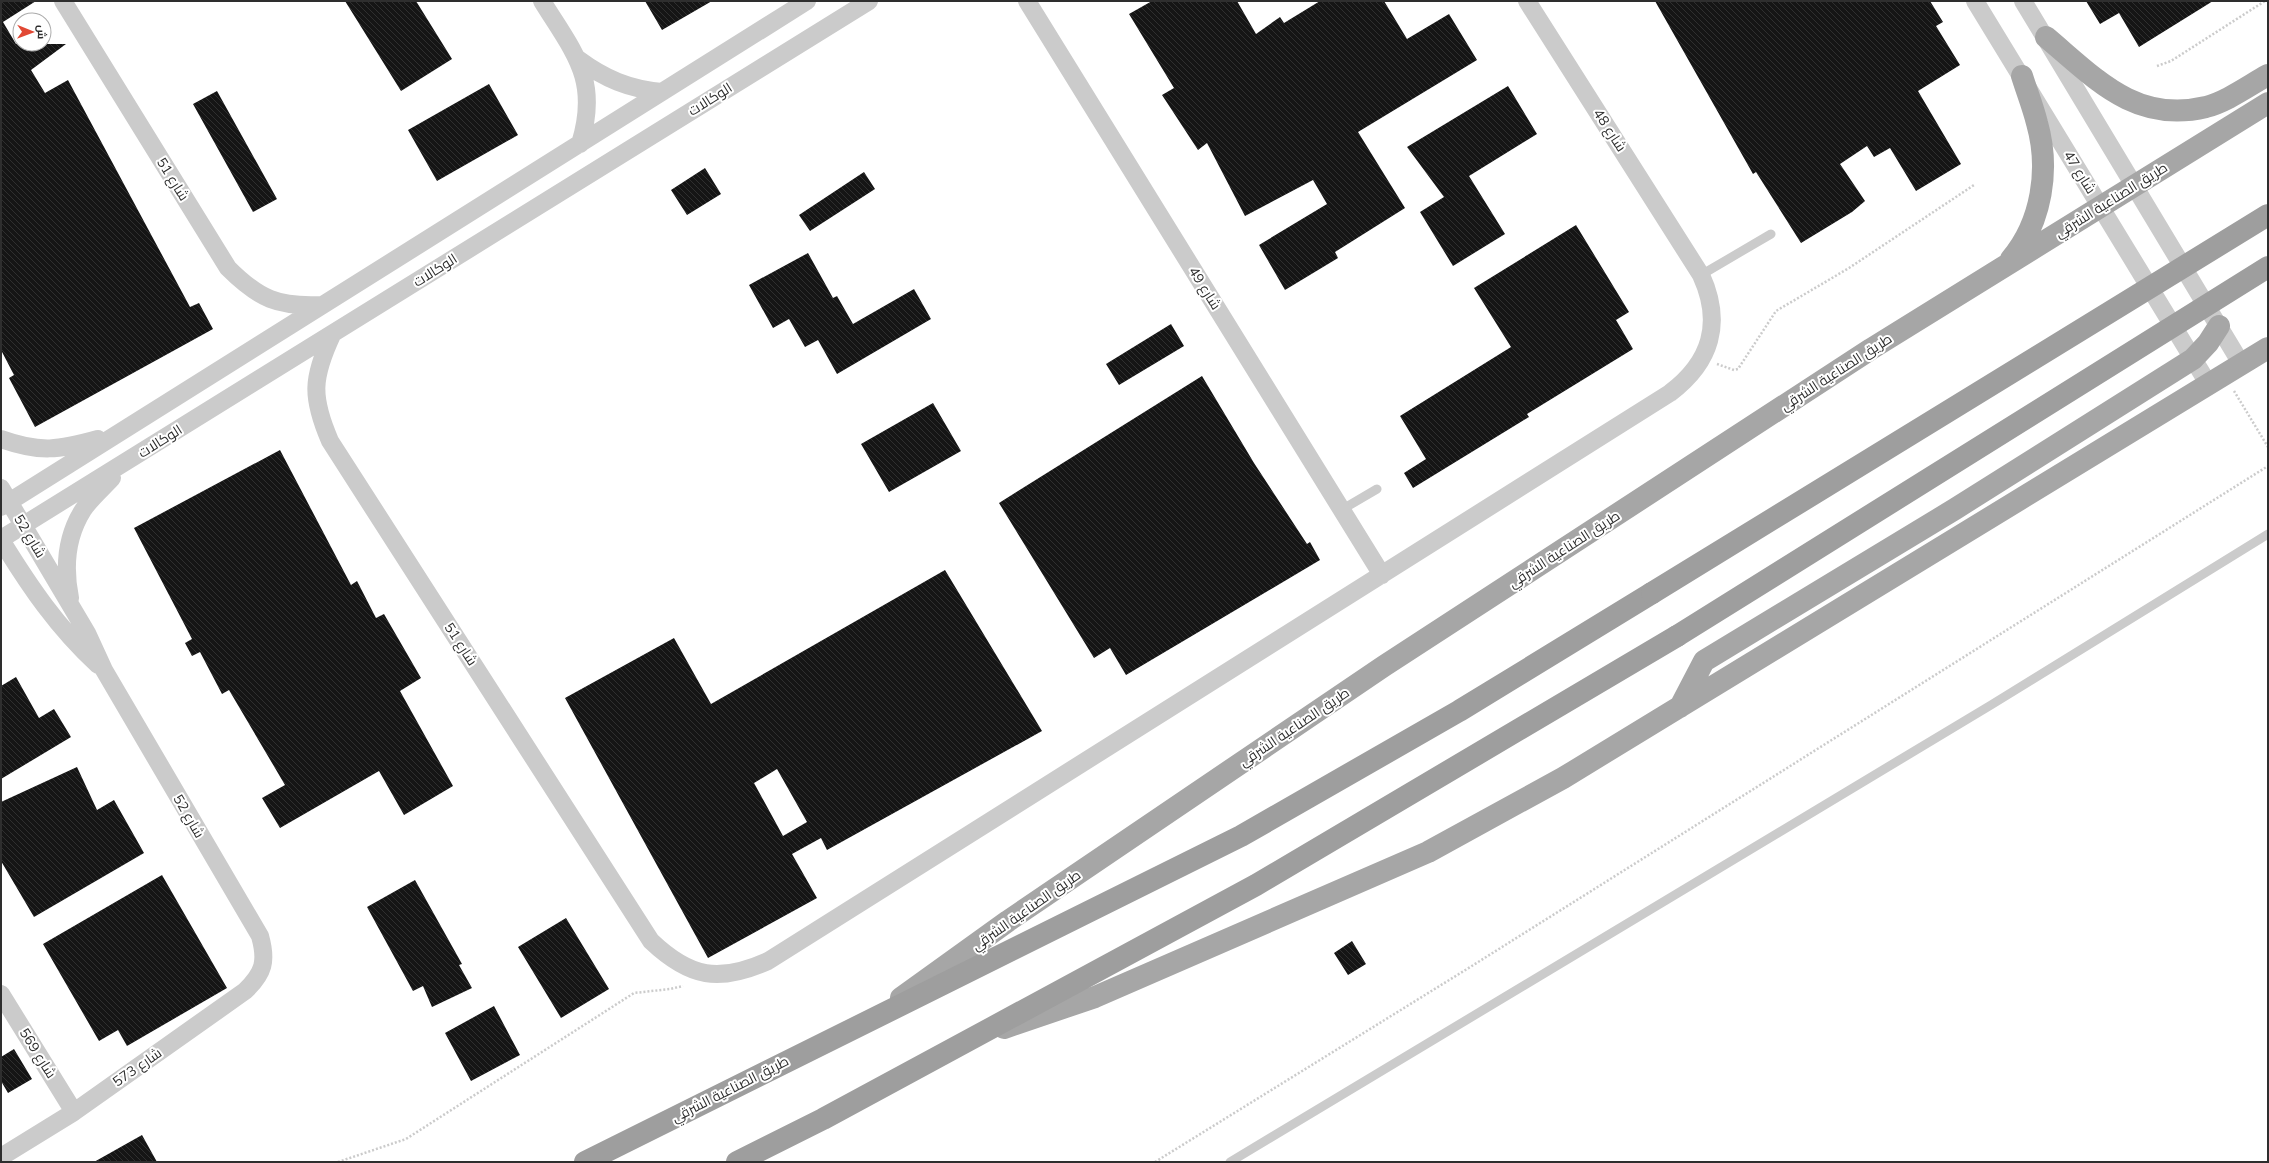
<svg xmlns="http://www.w3.org/2000/svg" width="2269" height="1163" font-family="Mulish,Cairo,sans-serif">
	<style>
		.building { fill: url(#building-back-hatch); fill-rule: evenodd }
		.lines { fill: none; stroke-linecap: round; stroke-linejoin: round }
		.path { stroke: #cbcbcb; stroke-width: 2.5; stroke-dasharray: 2 2; stroke-linecap: butt }
		.service { stroke: #cbcbcb; stroke-width: 9 }
		.minor { stroke: #cbcbcb; stroke-width: 18 }
		.primary { stroke: #a6a6a6; stroke-width: 22 }
		.trunk { stroke: #9e9e9e; stroke-width: 22 }
		.trunk-bridge { stroke: #9e9e9e; stroke-width: 22 }
		.labels { text-anchor: middle; dominant-baseline: central; stroke-width: 4; stroke-linejoin: round; paint-order: stroke }
		.street-label { font-size: 14px; fill: #2e2e2e; stroke: #fff }
	</style>
	<defs>
		<pattern id="building-back-hatch" width="6" height="6" patternUnits="userSpaceOnUse"><rect width="6" height="6" fill="#151515"/><path d="M-1 5l2 2M0 0l6 6M5-1l2 2" fill="none" stroke="#2f2f2f"/></pattern>
	</defs>
	<rect width="100%" height="100%" fill="#fff"/>
	<!-- building -->
	<path class="building" d="M1,1H36L3,22L16,44H66L31,70L45,93L68,80L190,307L199,303L213,329L35,427L9,378L14,375L1,350Z
		M345,1H416L452,59L401,91Z
		M645,1H712L662,30Z
		M1152,1H1237L1256,34L1280,17L1284,23L1320,1H1384L1407,39L1449,14L1477,60L1358,132L1405,208L1335,252L1338,258L1285,290L1259,245L1327,204L1313,180L1245,216L1207,143L1198,150L1162,95L1174,88L1129,14Z
		M1655,1H1930L1943,22L1936,26L1960,65L1918,91L1961,164L1916,191L1890,148L1874,157L1867,146L1840,164L1865,201L1852,212L1801,243L1756,172L1753,174Z
		M2086,1H2213L2139,47L2119,13L2100,24Z
		M489,84L518,135L437,181L408,130Z
		M1508,86L1537,134L1469,176L1505,234L1453,266L1420,212L1444,197L1407,147Z
		M217,91L277,199L253,212L193,104Z
		M705,168L721,194L687,215L671,190Z
		M864,172L875,189L810,231L799,215Z
		M1576,225L1629,312L1616,320L1633,349L1527,414L1529,417L1413,488L1404,473L1426,459L1400,416L1511,347L1474,288Z
		M808,253L833,298L837,296L853,324L914,289L931,319L837,374L818,340L805,347L789,319L773,328L749,285Z
		M1171,324L1184,346L1119,385L1106,364Z
		M1202,376L1254,463L1307,544L1310,542L1320,560L1126,675L1110,648L1094,658L999,503Z
		M933,403L961,451L889,492L861,444Z
		M280,450L351,585L357,581L376,618L384,614L421,678L400,691L453,786L404,815L379,771L280,828L262,798L285,785L229,690L222,694L200,652L192,656L185,643L192,639L134,528Z
		M945,570L1042,731L827,850L821,838L792,854L817,898L708,958L565,698L674,638L711,704ZM777,769L807,822L783,836L754,783Z
		M16,677L39,718L54,709L71,737L1,779V686Z
		M77,767L97,810L114,800L144,853L34,917L1,861V802Z
		M162,875L227,988L127,1046L118,1030L99,1041L43,944Z
		M415,880L462,964L459,965L472,988L432,1007L423,986L413,991L367,907Z
		M566,918L609,989L561,1018L518,947Z
		M1352,941L1366,964L1348,975L1334,953Z
		M494,1006L520,1055L471,1081L445,1033Z
		M14,1049L32,1079L8,1093L1,1081V1057Z
		M142,1135L157,1162H94Z"/>
	<g class="lines">
		<!-- path -->
		<path class="path" d="M2157,66L2171,61L2265,1
			M1717,364L1734,370L1738,369L1776,311L1849,268L1974,185
			M2234,391L2268,447
			M338,1162L406,1139L634,993L670,989L683,986
			M1155,1162L1467,969L2268,466"/>
		<!-- service -->
		<path class="service" d="M1701,275L1771,234
			M1343,509L1377,489
			M1230,1162L1991,705L2268,534"/>
		<!-- minor -->
		<path class="minor" d="M63,1L228,268C259,299 278,307 321,305
			M542,1C574,53 600,79 580,144
			M1027,1L1382,575
			M1975,1L2209,385
			M2023,1L2242,365
			M578,59C605,79 629,89 662,92
			M332,335C312,378 311,397 330,441L651,941C690,978 719,983 768,961L1670,393C1711,362 1723,323 1701,275L1527,1
			M1,439C40,453 59,450 98,439
			M1,488L87,633L104,670L260,936C267,961 264,973 245,991L74,1112L1,1157
			M1,507L807,1
			M1,539L869,1
			M1,540C30,587 57,627 98,665
			M70,598C64,568 66,537 83,510C90,499 103,488 112,478
			M1,994L74,1112"/>
		<!-- primary -->
		<path class="primary" d="M2046,37C2095,78 2135,124 2206,107C2228,101 2248,86 2268,75
			M2011,259C2042,222 2050,169 2037,123C2033,107 2027,92 2022,76
			M1680,707L1704,661L1955,509L2193,359L2208,343L2219,326
			M901,998L1008,921L1384,666L1871,349L2268,103
			M1004,1028L1095,997L1428,852L1563,778L2268,348"/>
		<!-- trunk -->
		<path class="trunk" d="M585,1162L1241,836L1459,711L1652,593
			M737,1162L823,1119L1256,885L1677,636"/>
		<!-- trunk-bridge -->
		<path class="trunk-bridge" d="M1652,593L2268,215
			M1677,636L2268,267"/>
	</g>
	<g class="labels">
		<!-- street labels -->
		<g class="street-label">
			<text transform="translate(710 99) rotate(-32)">الوكالات</text>
			<text transform="translate(1610 130) rotate(57)">شارع 48</text>
			<text transform="translate(2080 172) rotate(58)">شارع 47</text>
			<text transform="translate(173 179) rotate(58)">شارع 51</text>
			<text transform="translate(2111 200) rotate(-32)">طريق الصناعية الشرقي</text>
			<text transform="translate(435 270) rotate(-32)">الوكالات</text>
			<text transform="translate(1205 288) rotate(58)">شارع 49</text>
			<text transform="translate(1836 372) rotate(-33)">طريق الصناعية الشرقي</text>
			<text transform="translate(160 441) rotate(-32)">الوكالات</text>
			<text transform="translate(30 536) rotate(59)">شارع 52</text>
			<text transform="translate(1564 549) rotate(-33)">طريق الصناعية الشرقي</text>
			<text transform="translate(461 644) rotate(57)">شارع 51</text>
			<text transform="translate(1294 727) rotate(-34)">طريق الصناعية الشرقي</text>
			<text transform="translate(189 816) rotate(60)">شارع 52</text>
			<text transform="translate(1026 910) rotate(-35)">طريق الصناعية الشرقي</text>
			<text transform="translate(38 1053) rotate(58)">شارع 569</text>
			<text transform="translate(137 1067) rotate(-35)">شارع 573</text>
			<text transform="translate(730 1089) rotate(-27)">طريق الصناعية الشرقي</text>
		</g>
	</g>
	<!-- border -->
	<rect width="2269" height="1163" fill="none" stroke="#2e2e2e" stroke-width="4"/>
	<!-- north arrow -->
	<g transform="translate(32 32) rotate(91)"><circle r="19" fill="#ffffff" stroke="#ababab"/>
	<path d="M0-3L7 15L0 10L-7 15Z" fill="#e14834"/>
	<text y="-6" font-size="11" font-weight="bold" text-anchor="middle" fill="#2e2e2e">ش</text>
	</g>
</svg>
